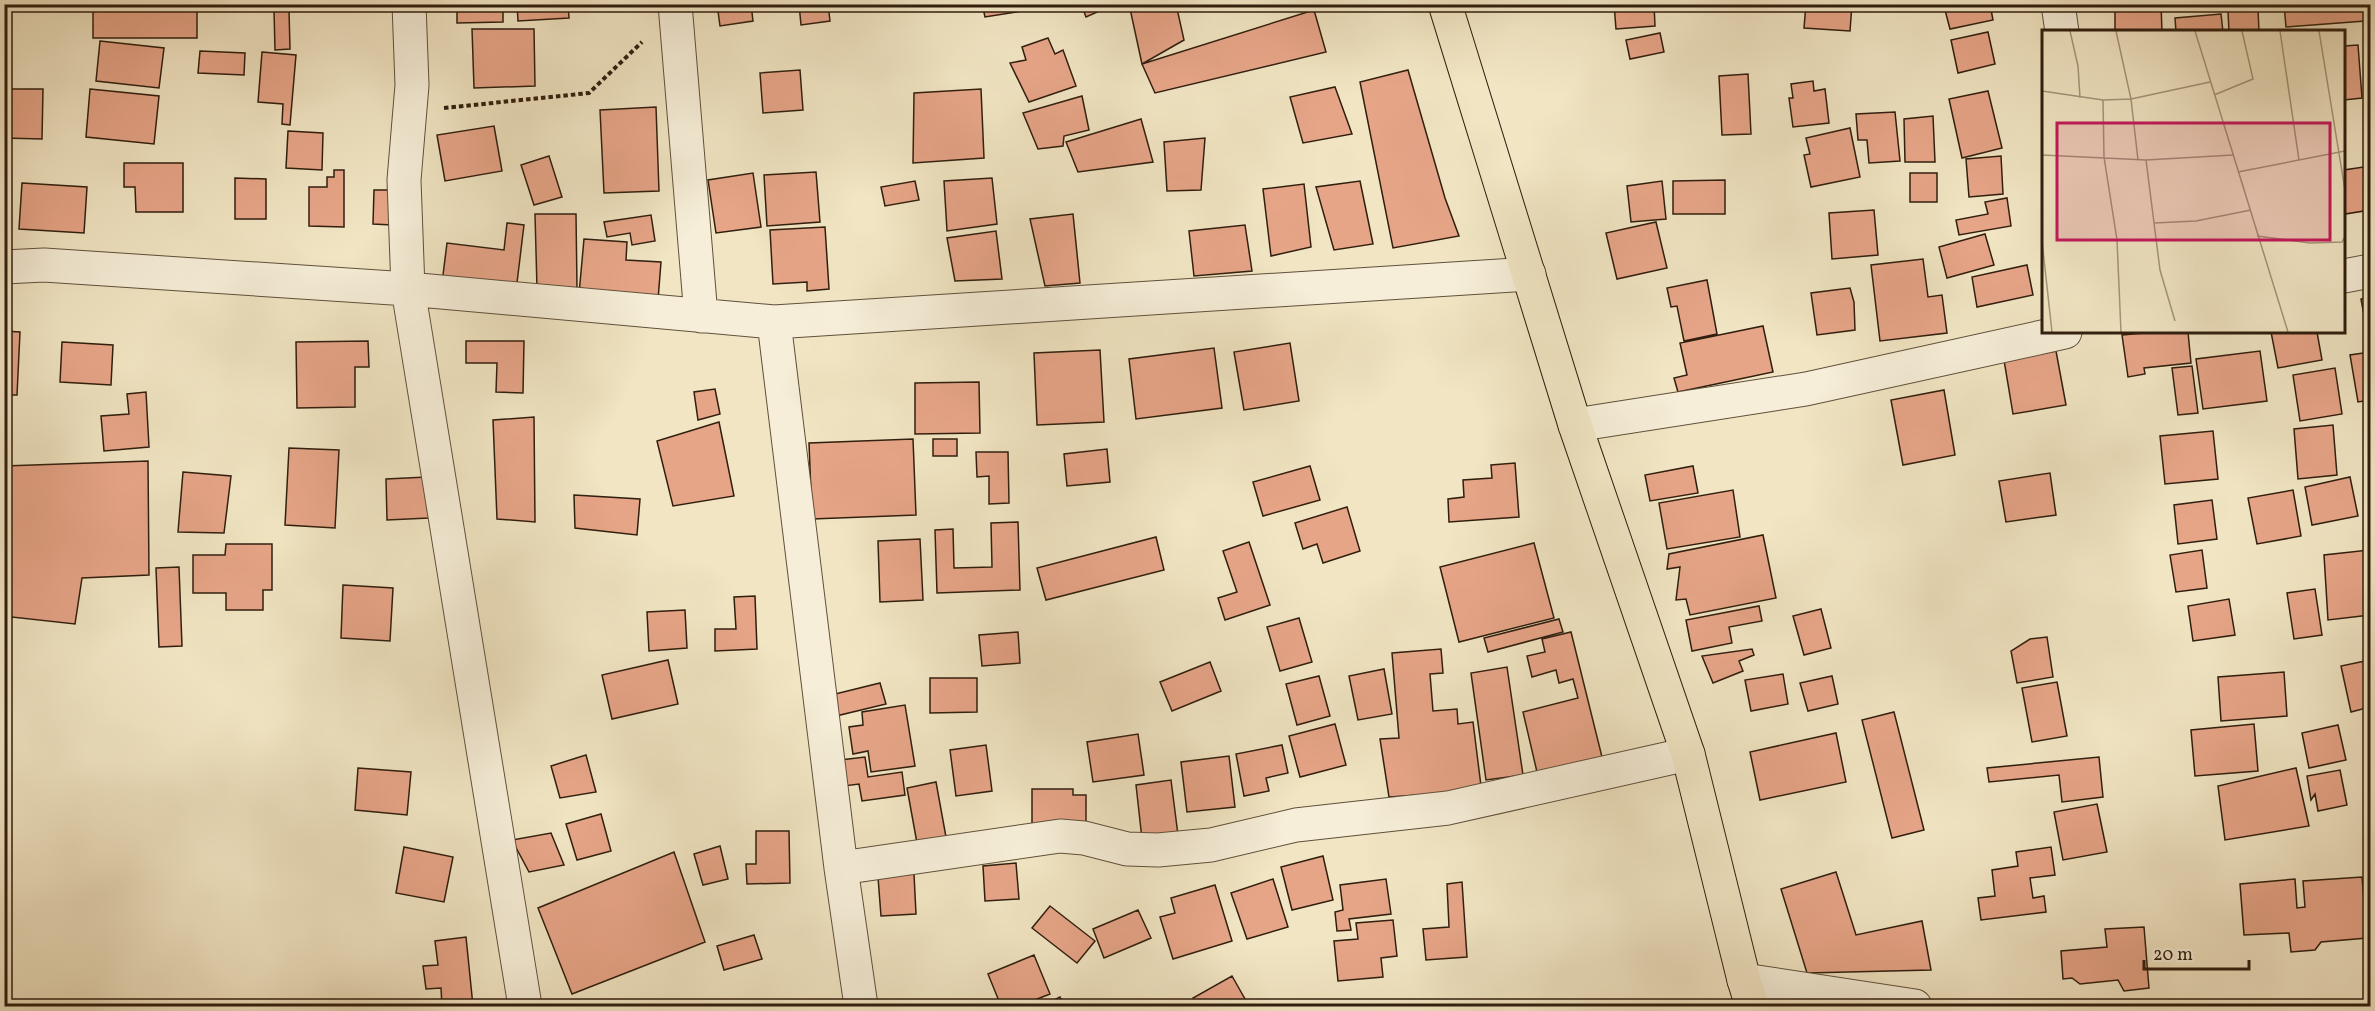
<svg xmlns="http://www.w3.org/2000/svg" width="2375" height="1011" font-family="Vollkorn,serif">
	<style>
		.building { fill: #e7a588; stroke: #301e0e; stroke-width: 1.5 }
		.lines { fill: none; stroke-linecap: round; stroke-linejoin: round }
		.street-casing { stroke: #60503b; stroke-width: 35 }
		.primary-casing { stroke: #301e0e; stroke-width: 35 }
		.path { stroke: #301e0e; stroke-width: 4; stroke-dasharray: 4.5 3; stroke-linecap: butt }
		.street { stroke: #f6eed8; stroke-width: 33 }
		.primary { stroke: #f1e5c3; stroke-width: 33 }
		.inset-road { fill: none; stroke: #a4957b; stroke-width: 1.5 }
		.view { fill: #c2185b; fill-opacity: 0.15; stroke: #c2185b; stroke-width: 3 }
		.inset-edge { fill: none; stroke: #301e0e; stroke-width: 3 }
	</style>
	<rect width="100%" height="100%" fill="#f1e5c3"/>
	<filter id="stains"><feTurbulence type="fractalNoise" baseFrequency=".00333" numOctaves="4"/><feColorMatrix values="0 0 0 0 .2 0 0 0 0 .09 0 0 0 0 .02 0 0 0 .5 -.17"/></filter>
	<radialGradient id="worn" r=".72"><stop offset=".6" stop-color="#630" stop-opacity="0"/><stop offset="1" stop-color="#630" stop-opacity=".3"/></radialGradient>
	<!-- building -->
	<path class="building" d="M93,4H197V38H93Z
		M457,4H503V22L457,23Z
		M517,4H568L569,18L518,21Z
		M717,4H751L753,21L720,26Z
		M799,4H828L830,21L801,25Z
		M982,4H1040L1041,8L985,17Z
		M1081,4H1110L1111,6L1086,17Z
		M1129,4H1176L1184,40L1142,64Z
		M1614,4H1654L1655,26L1616,29Z
		M1806,4H1852L1850,31L1804,28Z
		M1970,4H1990L1993,20L1950,29L1945,10Z
		M2115,4H2161L2162,32H2115Z
		M2284,4H2364L2365,21L2286,27Z
		M2258,9L2259,32H2229L2228,11Z
		M274,10H289L290,49L275,50Z
		M1314,10L1326,52L1155,93L1142,64Z
		M2221,14L2223,32H2176L2175,18Z
		M472,29H534L535,86L474,88Z
		M1988,32L1995,64L1958,73L1951,40Z
		M1660,33L1664,52L1630,59L1626,40Z
		M1048,38L1055,54L1063,50L1076,86L1029,102L1010,63L1026,60L1022,47Z
		M100,41L164,48L159,88L96,81Z
		M2358,45L2362,98L2344,100V46Z
		M200,51L245,53L244,75L198,73Z
		M262,52L296,55L290,125L282,124L283,104L258,102Z
		M800,70L803,110L763,113L760,73Z
		M1408,70L1445,198L1459,236L1393,248L1360,82Z
		M1748,74L1751,134L1722,135L1719,76Z
		M1813,81L1814,91L1825,89L1829,123L1793,127L1789,98H1793L1791,84Z
		M1335,87L1352,134L1303,143L1290,97Z
		M4,89H43L42,139L4,138Z
		M90,89L159,96L154,144L86,137Z
		M981,89L984,158L913,163L914,93Z
		M1988,91L2002,148L1962,158L1949,99Z
		M1082,96L1089,130L1064,136L1063,146L1038,149L1023,113Z
		M656,107L659,191L604,193L600,110Z
		M1895,112L1900,161L1869,163L1867,140H1858L1856,114Z
		M1933,116L1935,162H1905L1904,119Z
		M1141,119L1153,162L1078,172L1066,142Z
		M494,126L502,171L445,181L437,135Z
		M1850,128L1860,177L1811,187L1804,155L1810,154L1806,138Z
		M288,131L323,133L322,170L286,168Z
		M1205,138L1201,190L1167,191L1164,142Z
		M549,156L562,197L534,205L521,165Z
		M2001,156L2003,194L1969,197L1966,159Z
		M124,163H183V212H136L135,187H124Z
		M2370,166V210L2345,214L2344,170Z
		M334,170H344V227L309,226V187H327V177H334Z
		M816,172L820,222L767,226L764,175Z
		M753,173L761,227L716,233L708,180Z
		M1910,173H1937V202H1910Z
		M235,178L266,179V219H235Z
		M992,178L997,224L947,231L944,181Z
		M1725,180V214H1673V181Z
		M915,181L919,200L885,206L881,187Z
		M1360,181L1373,244L1334,250L1316,187Z
		M1662,181L1666,219L1631,222L1627,186Z
		M22,183L87,187L84,233L19,229Z
		M1304,184L1311,247L1271,256L1263,189Z
		M374,190H393L392,225L373,224Z
		M2007,198L2011,226L1959,235L1956,220L1988,214L1985,202Z
		M1874,210L1878,255L1832,259L1829,213Z
		M535,214H576L577,288L537,289Z
		M1073,214L1080,283L1045,286L1030,219Z
		M651,215L655,241L632,245L630,233L607,237L604,222Z
		M1656,222L1667,268L1617,279L1606,233Z
		M507,223L524,225L516,291L442,283L447,243L504,250Z
		M1245,225L1252,271L1194,276L1189,231Z
		M825,227L829,289L807,291V282L773,284L770,230Z
		M996,231L1002,279L955,281L947,238Z
		M1985,234L1994,265L1947,278L1939,247Z
		M584,239L627,242L626,260L661,262L658,300L579,294Z
		M1923,259L1928,297L1942,295L1947,333L1880,341L1871,265Z
		M2027,265L2033,295L1977,307L1972,277Z
		M1707,280L1717,334L1684,341L1677,306L1671,307L1667,288Z
		M1850,288L1854,302L1855,330L1817,335L1811,293Z
		M2370,297V343H2369L2361,299Z
		M1763,326L1773,372L1678,392L1674,378L1687,375L1680,343Z
		M4,331L20,332L17,395H4Z
		M2155,332H2188L2191,363L2144,368L2145,374L2128,377L2122,335Z
		M2271,332H2317L2322,360L2278,368Z
		M368,341L369,367H355V407L297,408L296,342Z
		M466,341H524L523,393L496,392L497,363H466Z
		M62,342L113,345L111,385L60,382Z
		M1290,343L1299,401L1244,410L1234,352Z
		M1214,348L1222,408L1136,419L1129,359Z
		M1100,350L1104,422L1037,425L1034,353Z
		M2056,351L2066,405L2013,414L2004,360Z
		M2260,351L2267,401L2203,409L2196,359Z
		M2370,352V400L2358,402L2350,355Z
		M2192,366L2198,413L2178,415L2172,368Z
		M2335,368L2342,414L2300,421L2293,375Z
		M979,382L980,433L915,434V383Z
		M715,389L720,414L698,420L694,392Z
		M1944,390L1955,455L1903,465L1891,400Z
		M146,392L149,447L104,451L101,416L129,414L127,394Z
		M534,417L535,522L497,519L493,420Z
		M719,422L734,496L673,506L657,441Z
		M2333,425L2337,475L2298,479L2294,429Z
		M2213,431L2218,479L2165,484L2160,436Z
		M913,439L916,515L812,519L809,443Z
		M933,439H957V456H933Z
		M289,448L339,450L335,528L285,525Z
		M1107,449L1110,482L1067,486L1064,454Z
		M976,452H1008L1009,503L989,504V476L977,477Z
		M148,461L149,575L82,578L75,624L12,617L9,627L4,626V466Z
		M1515,463L1519,517L1449,522L1448,499L1464,497L1463,480L1492,478L1491,465Z
		M1310,466L1320,500L1263,516L1253,482Z
		M1693,466L1698,493L1650,501L1645,475Z
		M183,472L231,476L224,533L178,532Z
		M2050,473L2056,515L2006,522L1999,481Z
		M427,477L429,518L387,520L386,479Z
		M2350,477L2358,516L2312,525L2305,487Z
		M1733,490L1740,537L1667,549L1659,503Z
		M2293,490L2301,536L2257,544L2248,498Z
		M574,495L640,499L637,535L575,528Z
		M2212,500L2217,539L2178,544L2174,505Z
		M1347,507L1360,551L1323,563L1317,544L1303,549L1295,523Z
		M1018,522L1020,590L937,593L935,530L953,529L954,568L992,567L991,523Z
		M1763,535L1776,598L1690,615L1686,599L1676,600L1680,567L1667,569L1669,554Z
		M1156,537L1164,570L1046,600L1037,568Z
		M920,539L923,600L880,602L878,541Z
		M1249,542L1270,605L1225,620L1218,598L1237,592L1223,551Z
		M1534,543L1554,618L1459,642L1440,567Z
		M226,544H272V590H263V610H226V593H193V555H225Z
		M2202,550L2207,588L2176,592L2170,555Z
		M2369,550L2370,615L2328,620L2324,555Z
		M179,567L182,646L159,647L156,568Z
		M343,585L393,588L390,641L341,638Z
		M2315,589L2322,635L2294,639L2287,593Z
		M755,596L757,649L715,651V629H736L734,597Z
		M2229,599L2235,635L2193,641L2188,606Z
		M1759,606L1762,621L1729,627L1732,643L1692,651L1686,620Z
		M1821,609L1831,648L1804,655L1793,616Z
		M685,610L687,648L649,651L647,612Z
		M1299,618L1312,662L1280,671L1267,627Z
		M1559,619L1563,632L1488,652L1484,638Z
		M1018,632L1020,663L982,666L979,635Z
		M1571,632L1602,757L1537,772L1523,712L1578,698L1573,679L1559,683L1556,670L1532,677L1527,656L1545,652L1542,639Z
		M2047,637L2053,677L2017,683L2011,651L2030,639Z
		M1441,649L1443,673L1430,674L1433,711L1457,709L1458,724L1473,722L1481,786L1436,794L1389,797L1380,739L1399,738L1392,653Z
		M1752,649L1754,655L1739,661L1743,671L1713,683L1702,656Z
		M668,660L678,704L612,719L602,675Z
		M2370,660V707L2351,712L2341,666Z
		M1210,662L1221,691L1172,711L1160,682Z
		M1507,667L1523,775L1486,780L1471,673Z
		M1384,669L1392,714L1358,720L1349,676Z
		M2284,672L2287,716L2221,721L2218,677Z
		M1783,674L1788,704L1751,711L1745,680Z
		M1319,676L1330,716L1297,725L1286,684Z
		M1832,676L1838,704L1808,711L1800,683Z
		M930,678H977V712L930,713Z
		M2057,682L2067,736L2032,742L2022,688Z
		M880,683L886,704L836,716L831,695Z
		M905,705L915,766L871,772L868,751L853,754L849,727L863,725L862,712Z
		M1894,712L1924,830L1892,838L1862,720Z
		M1335,724L1346,765L1300,777L1289,736Z
		M2254,724L2258,771L2195,776L2191,730Z
		M2338,725L2346,760L2309,768L2302,733Z
		M1836,733L1846,782L1760,800L1750,752Z
		M1138,734L1144,775L1093,782L1087,742Z
		M986,745L992,791L956,796L950,750Z
		M1282,745L1288,773L1266,778L1269,791L1244,796L1236,754Z
		M586,755L596,792L560,798L551,766Z
		M1229,756L1235,807L1187,812L1181,762Z
		M865,757L868,777L902,772L905,795L862,801L859,784L836,787L832,761Z
		M2099,757L2103,797L2062,802L2059,775L1989,782L1987,768Z
		M358,768L411,772L407,815L355,810Z
		M2296,768L2309,826L2225,840L2218,786Z
		M2340,770L2347,805L2318,811L2315,794L2311,800L2307,776Z
		M1171,780L1178,835L1142,839L1136,785Z
		M936,782L946,837L917,843L907,788Z
		M1032,789H1073V795H1086V833H1032Z
		M2097,804L2107,852L2063,860L2054,812Z
		M601,814L611,851L577,860L566,824Z
		M756,831H789L790,883L747,884L746,864H756Z
		M551,833L564,865L529,872L512,840Z
		M720,846L728,879L703,885L694,854Z
		M404,847L453,857L444,902L396,893Z
		M2051,847L2055,875L2030,878L2033,898L2044,896L2046,912L1981,920L1978,898L1995,896L1992,870L2018,866L2016,852Z
		M674,852L705,942L572,994L538,908Z
		M1323,856L1333,900L1292,910L1281,867Z
		M1016,863L1019,899L985,901L983,866Z
		M1836,872L1856,935L1922,921L1931,970L1807,973L1781,889Z
		M914,874L916,914L881,916L878,877Z
		M2362,877L2367,938L2321,942L2315,950L2291,952L2289,933L2244,935L2240,884L2295,879L2297,908L2305,907L2303,881Z
		M1273,879L1288,927L1247,939L1231,893Z
		M1386,879L1391,914L1349,919L1351,930L1337,931L1335,912L1343,910L1340,885Z
		M1462,882L1467,957L1426,960L1423,929L1449,927L1447,884Z
		M1215,885L1232,941L1173,959L1160,917L1175,913L1171,898Z
		M1050,906L1095,941L1077,963L1032,928Z
		M1138,910L1151,938L1104,958L1093,929Z
		M1393,920L1397,956L1381,958L1383,977L1338,981L1334,941L1358,939L1356,923Z
		M2144,927L2149,988L2124,991L2118,980L2080,984L2072,978L2063,979L2061,951L2107,947L2105,929Z
		M754,935L762,959L724,970L717,946Z
		M466,937L473,1006H442L441,988L426,989L423,966L438,965L435,941Z
		M1034,955L1050,994L1019,1006H1001L988,974Z
		M1232,976L1249,1006H1198L1193,998Z
		M1060,997L1065,1006H1042Z"/>
	<g class="lines">
		<defs>
			<path id="street" d="M409,4L412,85L404,180L408,289L525,1006
				M675,4L701,316
				M2058,4L2062,32
				M4,267L44,265L408,289L774,322L1529,274
				M2344,276L2370,271
				M774,322L841,868L861,1006
				M1575,425L1806,389L2065,332
				M841,868L1060,836L1084,838L1127,849L1158,850L1211,845L1296,825L1448,808L1688,754
				M1744,980L1915,1006"/>
			<path id="primary" d="M1445,4L1575,425L1688,754L1744,980L1752,1006"/>
		</defs>
		<!-- street casing -->
		<use href="#street" class="street-casing"/>
		<!-- primary casing -->
		<use href="#primary" class="primary-casing"/>
		<!-- path -->
		<path class="path" d="M444,108L589,93L642,42"/>
		<!-- street -->
		<use href="#street" class="street"/>
		<!-- primary -->
		<use href="#primary" class="primary"/>
	</g>
	<!-- overview -->
	<g transform="translate(2042 30)">
		<rect width="303" height="303" fill="#f1e5c3"/>
		<path class="inset-road" d="M28,1L36,36L38,68M74,1L89,69L96,130M153,1L246,302M238,1L257,130M277,1L303,160M0,61L61,70L89,69L168,52M172,65L211,49L200,1M61,70L62,127L75,210L79,302M0,125L104,130L191,125M104,130L118,240L133,291M196,142L303,121M112,193L154,191L209,180M215,206L268,213L300,212L303,207M0,211L10,302"/>
		<path class="view" d="M15,93H288V210H15Z"/>
		<rect width="303" height="303" class="inset-edge"/>
	</g>
	<!-- margin -->
	<rect width="2375" height="1011" fill="none" stroke="#f1e5c3" stroke-width="24"/>
	<rect x="6" y="6" width="2363" height="999" fill="none" stroke="#301e0e" stroke-width="3"/>
	<rect x="12" y="12" width="2351" height="987" fill="none" stroke="#301e0e" stroke-width="1.5"/>
	<!-- scale -->
	<path d="M2144 960v9h105v-9" fill="none" stroke="#301e0e" stroke-width="3"/>
	<text x="2153" y="960" font-size="18" fill="#301e0e" stroke="#f6eed8" stroke-width="4.5" paint-order="stroke">20 m</text>
	<rect width="100%" height="100%" filter="url(#stains)"/>
	<rect width="100%" height="100%" fill="url(#worn)"/>
</svg>
